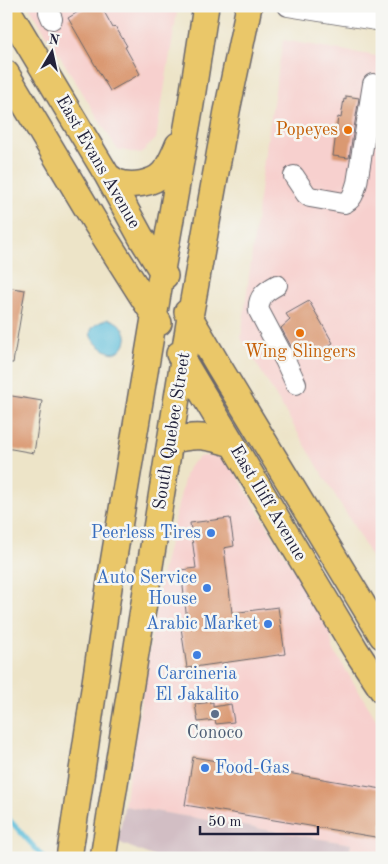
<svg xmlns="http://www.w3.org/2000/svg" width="388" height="864" font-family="'Old Standard TT',serif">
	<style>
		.built { fill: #f7d0ce }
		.industrial { fill: #d2bec4 }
		.water { fill: #5bbdda; stroke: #3e708a }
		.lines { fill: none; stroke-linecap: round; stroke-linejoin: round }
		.stream { stroke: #5bbdda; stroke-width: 5 }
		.building { fill: #da9972 }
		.minor-casing { stroke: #69666c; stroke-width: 22 }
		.major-casing { stroke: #69666c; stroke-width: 28 }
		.minor { stroke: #fff; stroke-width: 20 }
		.major { stroke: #eac769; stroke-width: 25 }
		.food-dot { fill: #e8710a; stroke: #f6f6f2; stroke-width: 2 }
		.shop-dot { fill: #3f7fe0; stroke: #f6f6f2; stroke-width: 2 }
		.service-dot { fill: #5c6f8a; stroke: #f6f6f2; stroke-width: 2 }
		.labels { text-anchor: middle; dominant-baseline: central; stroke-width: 5; stroke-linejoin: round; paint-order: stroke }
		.food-label { font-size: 18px; fill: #c56008; stroke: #f6f6f2; text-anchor: end }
		.street-label { font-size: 18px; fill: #22223b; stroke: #f6f6f2 }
		.shop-label { font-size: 18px; fill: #366cbe; stroke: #f6f6f2; text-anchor: end }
		.service-label { font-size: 18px; fill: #4e5e75; stroke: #f6f6f2 }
	</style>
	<rect width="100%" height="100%" fill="#f6f6f2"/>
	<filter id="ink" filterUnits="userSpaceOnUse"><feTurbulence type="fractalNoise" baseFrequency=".02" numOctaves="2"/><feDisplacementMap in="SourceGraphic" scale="10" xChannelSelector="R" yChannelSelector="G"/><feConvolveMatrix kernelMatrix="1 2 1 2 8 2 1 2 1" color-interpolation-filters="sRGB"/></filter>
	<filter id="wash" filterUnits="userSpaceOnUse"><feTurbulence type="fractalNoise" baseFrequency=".0096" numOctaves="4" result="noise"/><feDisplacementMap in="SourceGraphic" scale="20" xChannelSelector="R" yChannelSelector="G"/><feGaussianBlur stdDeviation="1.12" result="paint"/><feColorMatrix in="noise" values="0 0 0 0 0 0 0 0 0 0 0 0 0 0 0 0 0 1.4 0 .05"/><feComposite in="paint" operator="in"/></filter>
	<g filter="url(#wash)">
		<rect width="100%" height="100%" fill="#ede4c8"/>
		<!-- built -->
		<path class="built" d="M29,6H178L156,139L140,154L117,149Z
			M283,40L382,57V576L353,525L241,338L264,160Z
			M201,456H218L228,461L233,468L330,631L333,649L382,729V858H349L351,844L124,806L162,572L186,472L193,462Z"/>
		<!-- industrial -->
		<path class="industrial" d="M124,806L351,844L349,858H157L118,842Z"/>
		<!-- water -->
		<path class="water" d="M109,319C120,322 131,333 124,345C116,358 107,352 98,345C82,332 94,323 109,319Z"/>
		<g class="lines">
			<!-- stream -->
			<path class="stream" d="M6,816L44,858"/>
		</g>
		<g id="blocks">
			<!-- building -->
			<path class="building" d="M88,6H101L113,28L115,26L127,46L125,47L140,74L110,91L68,18Z
				M346,96L359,98L349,158L333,156L338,117L341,118L344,99L346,100Z
				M6,287L25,290L13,363H6Z
				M309,301L333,343L318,352L315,347L297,357L281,328L290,320L286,314Z
				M6,395L42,401L34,453L6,448Z
				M230,518L234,546L224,548L232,613L278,607L285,654L187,668L180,621L187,620L181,570L196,568L190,523Z
				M213,702V707L231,704L234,722L216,724L215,720L198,722L195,704Z
				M193,757L382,789V830L381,838L185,805Z"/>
		</g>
	</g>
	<g filter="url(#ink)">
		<use href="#blocks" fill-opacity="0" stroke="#69666c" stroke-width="1"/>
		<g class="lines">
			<defs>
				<path id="minor" d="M49,6V12L52,19
					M288,6L382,21
					M294,176L306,194L310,197L344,203C353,200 354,192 357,183L373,84
					M277,285C266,291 257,297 259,311L285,360L296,384"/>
				<path id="major" d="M6,7L107,175L142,239L165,276
					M6,73L95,222L159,323
					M107,175C110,178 114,180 117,182C131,187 153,184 163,173C170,165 174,154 178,145
					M187,312L218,365L382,636
					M179,354L355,649L382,690
					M170,441C196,434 207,436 232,444
					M69,858L110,581L162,270L191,104L206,6
					M103,858L190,317L227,111L249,6"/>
			</defs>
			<!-- minor casing -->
			<use href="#minor" class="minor-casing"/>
			<!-- major casing -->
			<use href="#major" class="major-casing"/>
			<!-- minor -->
			<use href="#minor" class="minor"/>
			<!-- major -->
			<use href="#major" class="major"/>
		</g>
	</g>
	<!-- markers -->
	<g class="food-dot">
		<circle cx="348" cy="130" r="5"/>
		<circle cx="300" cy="333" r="5"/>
	</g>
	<g class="shop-dot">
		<circle cx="211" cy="533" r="5"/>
		<circle cx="207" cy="588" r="5"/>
		<circle cx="268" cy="624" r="5"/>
		<circle cx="197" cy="655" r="5"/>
		<circle cx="205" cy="768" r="5"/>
	</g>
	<circle class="service-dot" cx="215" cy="714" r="5"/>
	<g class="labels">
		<!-- food labels -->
		<g class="food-label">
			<text x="338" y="130">Popeyes</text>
			<text x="300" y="352" text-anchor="middle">Wing Slingers</text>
		</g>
		<!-- street labels -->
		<g class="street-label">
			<text transform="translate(98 162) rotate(60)">East Evans Avenue</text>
			<text transform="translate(172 431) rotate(-81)">South Quebec Street</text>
			<text transform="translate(268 503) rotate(59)">East Iliff Avenue</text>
		</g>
		<!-- shop labels -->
		<g class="shop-label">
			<text x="201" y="533">Peerless Tires</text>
			<text x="197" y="578">Auto Service<tspan x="197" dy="21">House</tspan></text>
			<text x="258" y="624">Arabic Market</text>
			<text x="197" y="674" text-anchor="middle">Carcineria<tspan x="197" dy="21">El Jakalito</tspan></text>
			<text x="215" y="768" text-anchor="start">Food-Gas</text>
		</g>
		<!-- service labels -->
		<g class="service-label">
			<text x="215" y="733">Conoco</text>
		</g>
	</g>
	<!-- margin -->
	<rect width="388" height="864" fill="none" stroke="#f6f6f2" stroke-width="25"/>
	<!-- north arrow -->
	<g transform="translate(52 52) rotate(9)" stroke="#f6f6f2" stroke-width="4" paint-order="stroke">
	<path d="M0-4L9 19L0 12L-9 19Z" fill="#22223b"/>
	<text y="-8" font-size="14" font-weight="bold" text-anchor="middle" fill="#22223b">N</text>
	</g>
	<!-- scale -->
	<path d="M200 826v8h118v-8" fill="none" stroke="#22223b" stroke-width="2.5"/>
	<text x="208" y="826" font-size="15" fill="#22223b" stroke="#f6f6f2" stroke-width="4" paint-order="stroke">50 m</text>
</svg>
